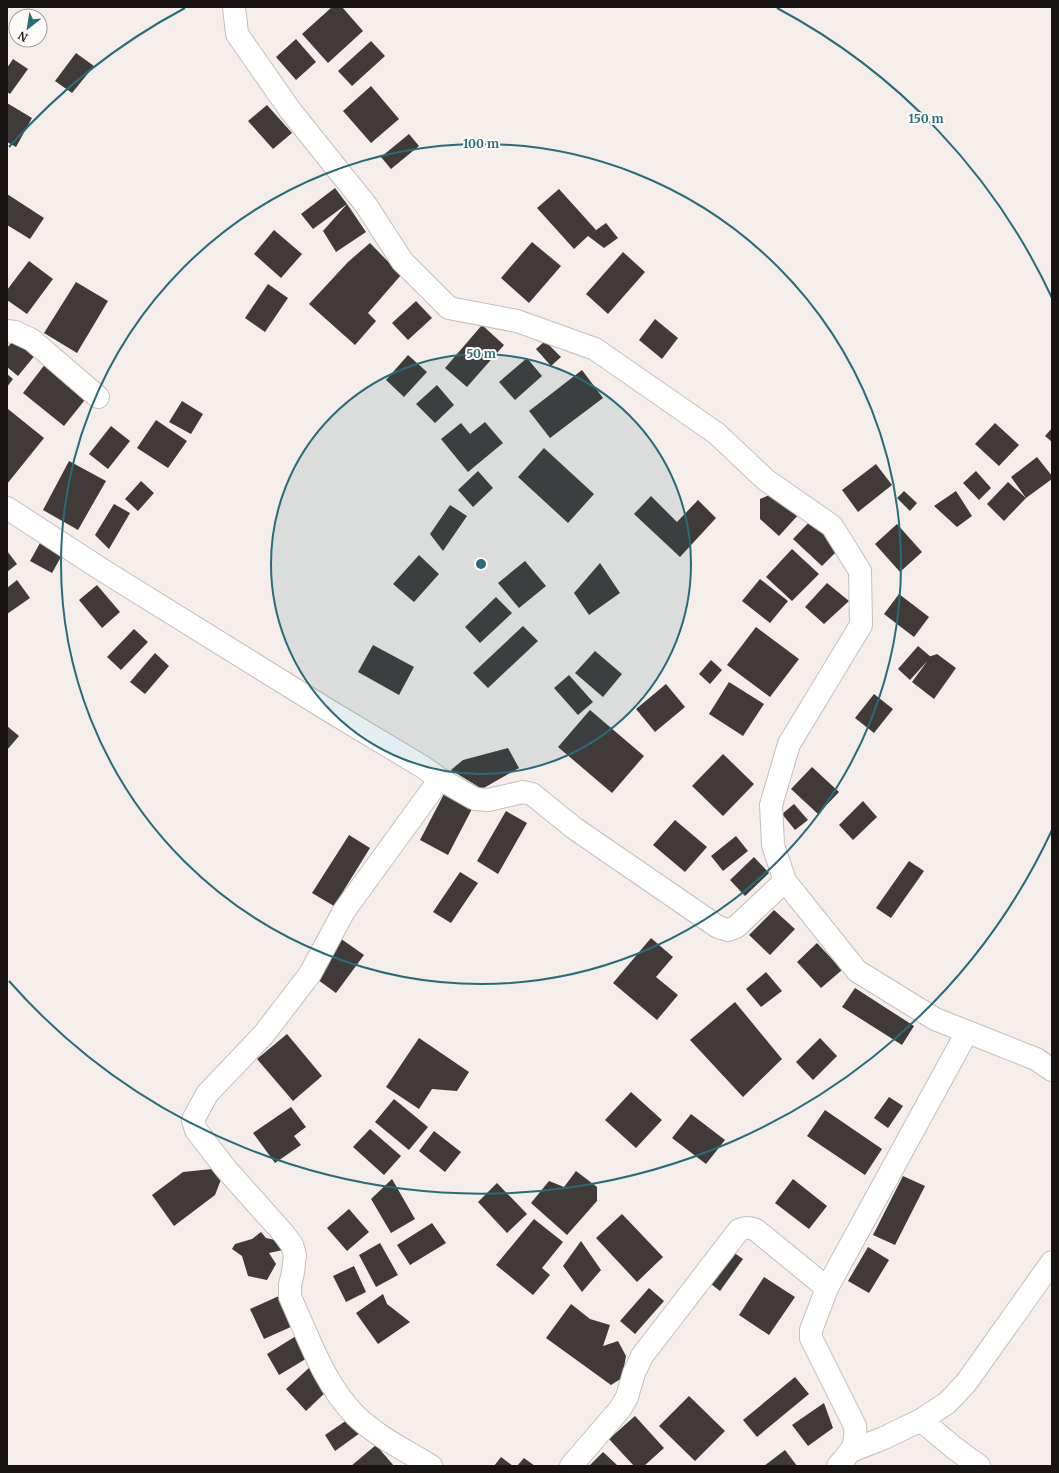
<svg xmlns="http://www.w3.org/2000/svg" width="1059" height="1473" font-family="Merriweather,serif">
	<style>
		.building { fill: #403a38 }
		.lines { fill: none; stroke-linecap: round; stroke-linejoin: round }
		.minor-casing { stroke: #c5bebb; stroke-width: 24 }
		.minor { stroke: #fff; stroke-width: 22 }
		.ring { fill: none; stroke: #256d7a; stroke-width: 2 }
		.centre { fill: #256d7a; stroke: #fefbfa; stroke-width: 2 }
		.ring-label { font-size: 12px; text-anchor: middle; font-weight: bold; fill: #256d7a; stroke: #fefbfa; stroke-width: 4; stroke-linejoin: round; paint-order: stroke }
	</style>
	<rect width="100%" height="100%" fill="#f4edea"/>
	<!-- building -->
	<path class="building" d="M332,7H342L363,31L328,63L302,34Z
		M296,39L316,62L296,80L276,57Z
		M371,41L385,56L352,86L338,71Z
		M76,53L94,66L72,93L55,81Z
		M13,59L28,69L10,94L7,92V68Z
		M371,86L399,119L371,143L343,111Z
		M7,103L32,118L16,147L7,142Z
		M267,105L292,133L273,149L248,121Z
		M409,134L419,146L391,169L381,157Z
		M335,188L347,204L366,232L336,252L323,231L347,204L313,229L301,214Z
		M559,189L596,230L592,233L606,223L618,238L604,248L588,236L574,249L537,208Z
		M7,194L44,218L30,239L7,225Z
		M274,230L302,254L281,278L254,254Z
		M532,242L561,266L529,303L501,278Z
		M370,243L401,275L368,313L376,321L355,345L309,304L348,262Z
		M623,252L645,272L608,314L586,294Z
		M29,261L53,279L27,314L7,300V290Z
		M76,282L108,301L77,353L44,333Z
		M268,284L288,298L265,332L245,318Z
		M416,301L432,318L408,340L392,323Z
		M655,319L678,338L662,359L639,340Z
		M482,325L504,345L467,387L445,368Z
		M16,337L36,354L18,376L7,367V348Z
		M545,341L561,357L551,366L536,349Z
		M408,355L427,372L404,397L386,380Z
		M527,358L542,376L515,400L499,382Z
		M46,363L88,396L64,426L23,393Z
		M582,370L603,398L550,438L529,411Z
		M7,374L13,379L7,387Z
		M437,385L454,405L435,423L416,404Z
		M182,401L203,414L191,434L169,422Z
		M8,409L44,438L7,484V410Z
		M156,420L187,441L168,468L137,448Z
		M485,422L503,443L468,472L441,439L461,423L470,434Z
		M995,423L1019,445L999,466L975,444Z
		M111,426L130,441L108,469L89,454Z
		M1052,428V442L1045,436Z
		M544,448L594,494L568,523L518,477Z
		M1037,457L1052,476V479L1026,498L1011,477Z
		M69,461L106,481L78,530L43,510Z
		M876,464L892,485L858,512L842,490Z
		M478,471L493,488L473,507L458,490Z
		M976,471L991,488L979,500L963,483Z
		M141,481L154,493L138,511L125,499Z
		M1008,482L1026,498L1004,521L987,504Z
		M904,491L917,503L910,511L897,498Z
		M956,491L972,516L957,527L934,506Z
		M776,492L799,514L779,536L760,519V499Z
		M651,496L677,522L698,500L716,518L680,557L634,514Z
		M114,504L130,513L109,549L95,535Z
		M450,505L467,516L443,551L430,534Z
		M814,517L843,545L822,566L793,539Z
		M897,524L922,552L900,572L875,544Z
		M40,543L62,555L52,573L30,561Z
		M792,549L819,574L792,601L766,577Z
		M7,551L17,564L7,572Z
		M419,555L439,574L414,602L393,584Z
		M525,561L546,586L519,608L498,583Z
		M600,563L620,593L589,615L574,593Z
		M760,579L788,601L770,623L742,601Z
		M17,580L30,598L7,614V588Z
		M827,583L849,601L824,624L805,607Z
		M97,585L120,612L102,628L79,600Z
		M899,594L929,617L914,637L884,614Z
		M496,597L512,613L480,643L465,627Z
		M523,626L538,641L488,688L473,673Z
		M756,627L799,659L770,697L727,665Z
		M134,629L148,642L121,670L107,657Z
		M373,645L414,667L399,695L358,672Z
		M918,646L931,657L910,680L898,669Z
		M595,651L622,674L603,697L575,673Z
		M155,653L169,666L145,694L130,682Z
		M937,654L956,668L934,699L912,682L931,656Z
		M711,660L722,670L710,684L699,674Z
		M569,675L593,702L578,715L554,688Z
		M729,682L764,704L743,736L709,714Z
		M666,684L685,707L655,732L636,709Z
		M874,694L893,709L874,733L855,718Z
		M590,710L644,756L612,793L558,747Z
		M7,726L19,736L7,750Z
		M508,748L519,768L482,789L451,770L463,760Z
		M723,754L754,784L723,816L692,786Z
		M812,767L839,792L818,814L791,789Z
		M444,794L472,809L448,855L420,840Z
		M863,801L877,817L853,840L839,825Z
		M794,804L808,820L795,830L782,814Z
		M506,811L527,823L498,874L477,861Z
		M675,820L707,847L685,872L653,845Z
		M349,835L370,848L334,906L312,893Z
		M736,836L748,851L723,871L711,856Z
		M754,857L769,873L745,896L730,880Z
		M909,861L924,871L891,918L876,908Z
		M460,872L478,883L451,923L433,912Z
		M774,910L795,929L770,955L749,935Z
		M337,936L364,955L336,993L310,974Z
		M651,938L673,957L656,977L678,995L657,1020L613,983Z
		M817,943L842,970L821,988L797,962Z
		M766,972L782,991L761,1007L746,989Z
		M855,988L914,1026L902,1045L842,1007Z
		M735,1002L782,1059L743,1097L690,1040Z
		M287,1034L322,1076L293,1101L257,1059Z
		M419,1038L469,1072L457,1091L432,1089L419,1109L386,1087Z
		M820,1038L837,1056L813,1080L796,1062Z
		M631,1092L662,1120L636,1148L605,1120Z
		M889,1097L903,1106L888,1128L874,1118Z
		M394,1099L428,1127L409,1150L375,1122Z
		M291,1107L306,1127L294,1136L301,1145L275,1163L253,1133Z
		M825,1110L882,1149L865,1175L807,1136Z
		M691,1114L725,1140L706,1164L672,1138Z
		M370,1129L401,1156L384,1175L353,1147Z
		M434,1131L461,1152L445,1172L419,1151Z
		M212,1169L222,1177L215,1195L174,1226L152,1195L183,1172Z
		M576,1171L597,1187V1201L567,1235L531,1203L549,1181L564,1187Z
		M903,1176L925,1186L895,1245L873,1235Z
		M392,1179L415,1219L391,1233L371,1199Z
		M793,1179L827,1206L809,1229L775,1203Z
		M497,1183L527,1214L507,1233L478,1202Z
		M349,1209L369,1232L347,1251L327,1228Z
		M622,1214L663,1257L637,1282L596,1238Z
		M534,1219L563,1242L542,1268L550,1275L533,1295L496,1265Z
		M432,1223L446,1243L410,1265L397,1245Z
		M261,1232L266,1238L275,1240L283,1250L269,1253L276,1264L267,1280L248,1276L242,1256L232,1249L235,1244L252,1239Z
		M581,1241L601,1270L582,1292L563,1266Z
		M380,1243L398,1275L376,1287L359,1255Z
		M868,1247L889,1260L869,1293L848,1281Z
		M733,1252L743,1259L720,1291L711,1284Z
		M354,1266L366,1292L346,1302L333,1276Z
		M764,1277L795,1297L769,1335L739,1315Z
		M649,1288L664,1301L635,1334L620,1321Z
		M383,1294L387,1304L410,1322L378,1344L356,1313Z
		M279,1296L293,1326L264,1339L250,1309Z
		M571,1304L590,1319L610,1325L603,1346L618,1341L626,1356L622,1378L611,1385L546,1338Z
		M296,1336L309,1357L279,1375L267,1354Z
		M310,1367L330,1388L306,1411L286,1389Z
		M795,1377L809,1394L757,1437L743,1420Z
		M689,1396L725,1431L695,1461L659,1426Z
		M824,1403L833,1428L808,1446L792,1425Z
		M635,1416L664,1448L644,1466H634L609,1439Z
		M350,1418L360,1433L335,1451L325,1435Z
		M376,1445L394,1466H351Z
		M785,1450L797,1466H764Z
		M603,1452L617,1465L589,1466Z
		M501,1457L513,1466H494Z
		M524,1458L535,1466H517Z"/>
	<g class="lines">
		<defs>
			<path id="minor" d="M234,7L237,34L290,110L366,205L402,261L449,308L517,321L595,349L716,433L766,480L832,526L860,571L861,625L789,744L771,805L773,845L785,881L857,971L935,1019L1036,1059L1052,1070
				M7,331L15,332L32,340L98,397
				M7,508L104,571L328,710L423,767L440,779L475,799L488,800L523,792L532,794L574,828L718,927L728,930L736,927L785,881
				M921,1420L953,1447L979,1466
				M851,1451L884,1438L921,1420L947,1403L966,1383L1052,1262
				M431,1466C405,1450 376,1436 355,1415C324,1384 308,1336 290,1297V1285L293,1272L295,1255L292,1245L284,1234L226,1169L196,1130L193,1120L207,1094L264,1034L310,974L344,911L440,779
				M571,1466L620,1409L627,1397L634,1373L642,1356L739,1230C745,1227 749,1227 756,1230L827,1288
				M838,1466C851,1451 857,1447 855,1426L811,1338V1330L827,1288L967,1032"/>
		</defs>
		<!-- minor casing -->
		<use href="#minor" class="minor-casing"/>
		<!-- minor -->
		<use href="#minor" class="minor"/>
	</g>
	<!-- distance rings -->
	<circle cx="481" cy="564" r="210" fill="#256d7a" fill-opacity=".12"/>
	<g class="ring">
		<circle cx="481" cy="564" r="210"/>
		<circle cx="481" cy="564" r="420"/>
		<path d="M1052 830A630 630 0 0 1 9 981M9 147A630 630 0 0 1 185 8M777 8A630 630 0 0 1 1052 298"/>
	</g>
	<circle cx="481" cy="564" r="6" class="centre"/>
	<g class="ring-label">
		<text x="926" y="123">150 m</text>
		<text x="481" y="148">100 m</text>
		<text x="481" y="358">50 m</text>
	</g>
	<!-- border -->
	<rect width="1059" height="1473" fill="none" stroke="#171413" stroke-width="16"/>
	<!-- north arrow -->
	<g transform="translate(28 28) rotate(210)"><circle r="19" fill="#fefbfa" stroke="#a29f9e"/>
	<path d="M0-3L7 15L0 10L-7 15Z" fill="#256d7a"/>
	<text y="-6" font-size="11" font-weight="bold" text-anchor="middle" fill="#171413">N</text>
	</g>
</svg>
